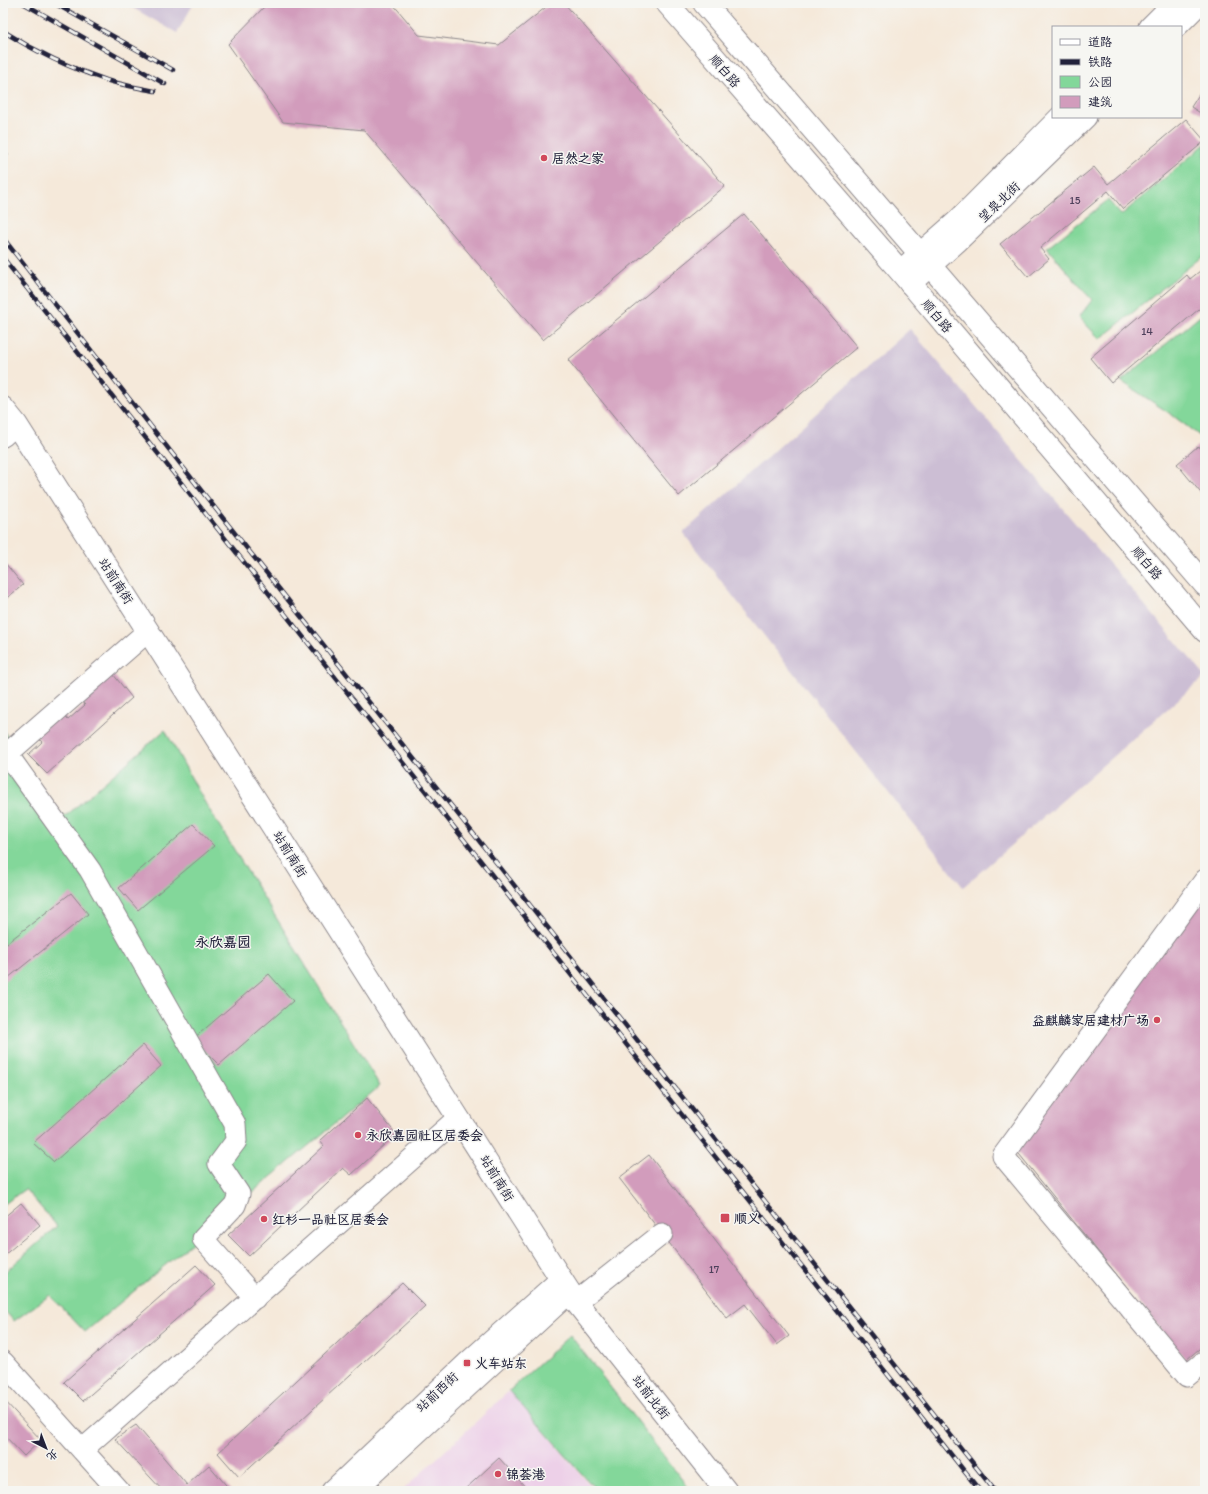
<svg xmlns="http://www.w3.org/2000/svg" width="1208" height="1494" font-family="Itim,'LXGW WenKai TC',sans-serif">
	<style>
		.built { fill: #edd0e8 }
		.industrial { fill: #ccbed4 }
		.green { fill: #83d79a; stroke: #527c6a }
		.building { fill: #d29cbc }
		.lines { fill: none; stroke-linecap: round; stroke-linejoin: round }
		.minor-casing { stroke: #8c868a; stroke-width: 23 }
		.major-casing { stroke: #8c868a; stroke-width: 24 }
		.minor { stroke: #fff; stroke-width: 21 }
		.major { stroke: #fff; stroke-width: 22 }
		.rail-casing { stroke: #22223b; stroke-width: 4.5 }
		.rail { stroke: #f6f6f2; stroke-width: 3; stroke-dasharray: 9; stroke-linecap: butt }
		.poi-dot { fill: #d1495b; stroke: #f6f6f2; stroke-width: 1.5 }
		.labels { text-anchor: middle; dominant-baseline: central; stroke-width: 3; stroke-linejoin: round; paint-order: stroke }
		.number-label { font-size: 11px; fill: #4e405b }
		.street-label { font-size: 13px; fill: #22223b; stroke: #f6f6f2 }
		.poi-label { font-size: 13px; font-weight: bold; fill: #22223b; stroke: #f6f6f2; text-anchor: start }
		.neighbourhood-label { font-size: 14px; font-weight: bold; fill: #22223b; stroke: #f6f6f2 }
	</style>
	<rect width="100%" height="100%" fill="#f6f6f2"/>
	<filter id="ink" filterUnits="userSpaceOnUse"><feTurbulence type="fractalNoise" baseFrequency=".025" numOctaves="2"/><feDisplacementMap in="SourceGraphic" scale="8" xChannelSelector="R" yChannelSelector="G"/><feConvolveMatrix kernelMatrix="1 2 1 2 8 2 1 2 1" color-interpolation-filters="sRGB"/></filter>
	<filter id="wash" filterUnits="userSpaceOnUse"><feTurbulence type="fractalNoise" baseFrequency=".012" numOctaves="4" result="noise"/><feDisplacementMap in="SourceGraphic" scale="16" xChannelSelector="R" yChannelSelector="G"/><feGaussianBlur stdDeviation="0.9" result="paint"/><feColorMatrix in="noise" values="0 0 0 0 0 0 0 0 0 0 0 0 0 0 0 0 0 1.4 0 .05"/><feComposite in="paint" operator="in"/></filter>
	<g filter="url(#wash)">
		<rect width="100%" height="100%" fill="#f5e9da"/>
		<!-- built -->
		<path class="built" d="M509,1391L595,1491H402Z"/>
		<!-- industrial -->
		<path class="industrial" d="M124,3H194L177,33Z
			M910,329L1205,676L963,887L683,533Z"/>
		<!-- green -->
		<path class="green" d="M1205,144V254L1100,339L1079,317L1092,300L1047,248L1108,200L1121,215Z
			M1205,312V440L1172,415L1121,381Z
			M3,730L60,818L68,814L165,730L204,801L380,1086L85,1332L50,1295L14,1321L3,1309V1274L57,1226L25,1189L3,1205Z
			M570,1335L691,1491H597L509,1391Z"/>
		<g id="blocks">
			<!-- building -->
			<path class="building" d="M268,3H392L419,35L499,45L551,3H564L725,186L543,340L364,130L283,122L228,44Z
				M1205,85V116L1191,107Z
				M1186,119L1205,141L1123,209L1108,191L1040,248L1049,259L1028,277L1000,244L1094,167L1108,184Z
				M744,214L857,347L679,496L568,360Z
				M1205,267V304L1111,383L1090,358L1187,275L1190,279Z
				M1198,446L1205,454V498L1177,464Z
				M5,563L23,585L3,601V564Z
				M113,674L132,698L47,774L28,755L42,742L35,734L61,712L68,720L85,705L78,697Z
				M193,824L214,846L138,910L119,888Z
				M1205,891V1344L1186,1360L1015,1149Z
				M71,893L88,914L3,982V946Z
				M269,974L293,1001L219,1065L193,1039Z
				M143,1045L161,1066L54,1162L33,1143Z
				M367,1098L396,1134L351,1175L343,1168L249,1256L228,1235L324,1146L320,1141Z
				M649,1155L789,1336L777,1345L745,1304L727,1318L619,1178Z
				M21,1203L40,1225L3,1256V1218Z
				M196,1265L215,1285L83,1401L64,1382Z
				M402,1283L425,1306L239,1477L218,1453Z
				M3,1399L41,1440L24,1456L3,1434Z
				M136,1425L187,1485L209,1465L231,1491H163L115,1439Z
				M499,1458L529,1491H463Z"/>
		</g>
	</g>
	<g filter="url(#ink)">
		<use href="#blocks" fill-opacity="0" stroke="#8c868a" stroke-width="1"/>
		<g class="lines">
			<defs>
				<path id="minor" d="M1150,27L1174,3
					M1176,27L1200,3
					M900,271L956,222L1060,117
					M910,284L957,242L1086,117
					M3,436L16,424
					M3,748L7,754L148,631
					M7,754L90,870L235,1124L236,1141L219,1164L239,1194L235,1205L203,1239L255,1298
					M1205,880L1003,1156L1187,1376L1205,1361
					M576,1302L662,1234
					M3,1362L119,1491
					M82,1450L458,1118
					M332,1491L467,1363L561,1279
					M354,1491L570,1292"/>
				<path id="major" d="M667,3L900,271L1205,631
					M704,3L1205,585
					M3,408L16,424L561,1279L576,1302L726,1491"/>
			</defs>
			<!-- minor casing -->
			<use href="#minor" class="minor-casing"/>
			<!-- major casing -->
			<use href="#major" class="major-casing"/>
			<!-- minor -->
			<use href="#minor" class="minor"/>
			<!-- major -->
			<use href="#major" class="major"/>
			<defs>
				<path id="rail" d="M23,3L165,84
					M54,3L173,70
					M3,31C36,52 70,68 106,80C122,85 139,88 155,91
					M3,153L6,155
					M3,238L226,522L995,1491
					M3,258L980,1491"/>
			</defs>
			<!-- rail casing -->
			<use href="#rail" class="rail-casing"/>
			<!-- rail -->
			<use href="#rail" class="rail"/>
		</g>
	</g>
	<!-- markers -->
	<g class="poi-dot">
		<circle cx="544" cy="158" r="4"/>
		<circle cx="1157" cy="1020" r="4"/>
		<circle cx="358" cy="1135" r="4"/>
		<rect x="720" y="1213" width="10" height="10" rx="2"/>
		<circle cx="264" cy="1219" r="4"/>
		<rect x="463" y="1359" width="8" height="8" rx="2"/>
		<circle cx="498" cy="1474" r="4"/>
	</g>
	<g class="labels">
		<!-- number labels -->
		<g class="number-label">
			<text x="1075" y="200">15</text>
			<text x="1147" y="331">14</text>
			<text x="714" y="1269">17</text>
		</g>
		<!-- street labels -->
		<g class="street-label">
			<text transform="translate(725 71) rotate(49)">顺白路</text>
			<text transform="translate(999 202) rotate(-44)">望泉北街</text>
			<text transform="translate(937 316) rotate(50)">顺白路</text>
			<text transform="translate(1147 563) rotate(50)">顺白路</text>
			<text transform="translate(116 581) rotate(57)">站前南街</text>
			<text transform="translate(290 854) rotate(58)">站前南街</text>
			<text transform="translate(497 1178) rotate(58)">站前南街</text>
			<text transform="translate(437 1392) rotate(-43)">站前西街</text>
			<text transform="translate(651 1397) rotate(52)">站前北街</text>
		</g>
		<!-- poi labels -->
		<g class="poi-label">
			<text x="552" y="158">居然之家</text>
			<text x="1149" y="1020" text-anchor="end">益麒麟家居建材广场</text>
			<text x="366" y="1135">永欣嘉园社区居委会</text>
			<text x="734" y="1218">顺义</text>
			<text x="272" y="1219">红杉一品社区居委会</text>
			<text x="475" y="1363">火车站东</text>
			<text x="506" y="1474">锦荟港</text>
		</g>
		<!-- neighbourhood labels -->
		<g class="neighbourhood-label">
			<text x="223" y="942">永欣嘉园</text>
		</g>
	</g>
	<!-- margin -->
	<rect width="1208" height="1494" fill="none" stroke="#f6f6f2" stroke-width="16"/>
	<!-- legend -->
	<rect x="1052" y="26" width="130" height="92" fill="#f6f6f2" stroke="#a1a1a9"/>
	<rect x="1060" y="39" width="20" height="6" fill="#ffffff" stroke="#a1a1a9"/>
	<text x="1088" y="46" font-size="12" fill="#22223b">道路</text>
	<rect x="1060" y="59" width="20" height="6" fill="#22223b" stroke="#a1a1a9"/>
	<text x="1088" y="66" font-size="12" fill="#22223b">铁路</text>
	<rect x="1060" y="76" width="20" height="12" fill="#83d79a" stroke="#a1a1a9"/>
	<text x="1088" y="86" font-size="12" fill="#22223b">公园</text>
	<rect x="1060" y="96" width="20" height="12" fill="#d29cbc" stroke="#a1a1a9"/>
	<text x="1088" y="106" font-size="12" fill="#22223b">建筑</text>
	<!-- north arrow -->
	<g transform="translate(46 1448) rotate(138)" stroke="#f6f6f2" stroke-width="3" paint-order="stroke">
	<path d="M0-3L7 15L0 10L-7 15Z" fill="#22223b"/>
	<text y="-6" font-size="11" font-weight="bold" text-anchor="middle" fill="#22223b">北</text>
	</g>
</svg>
